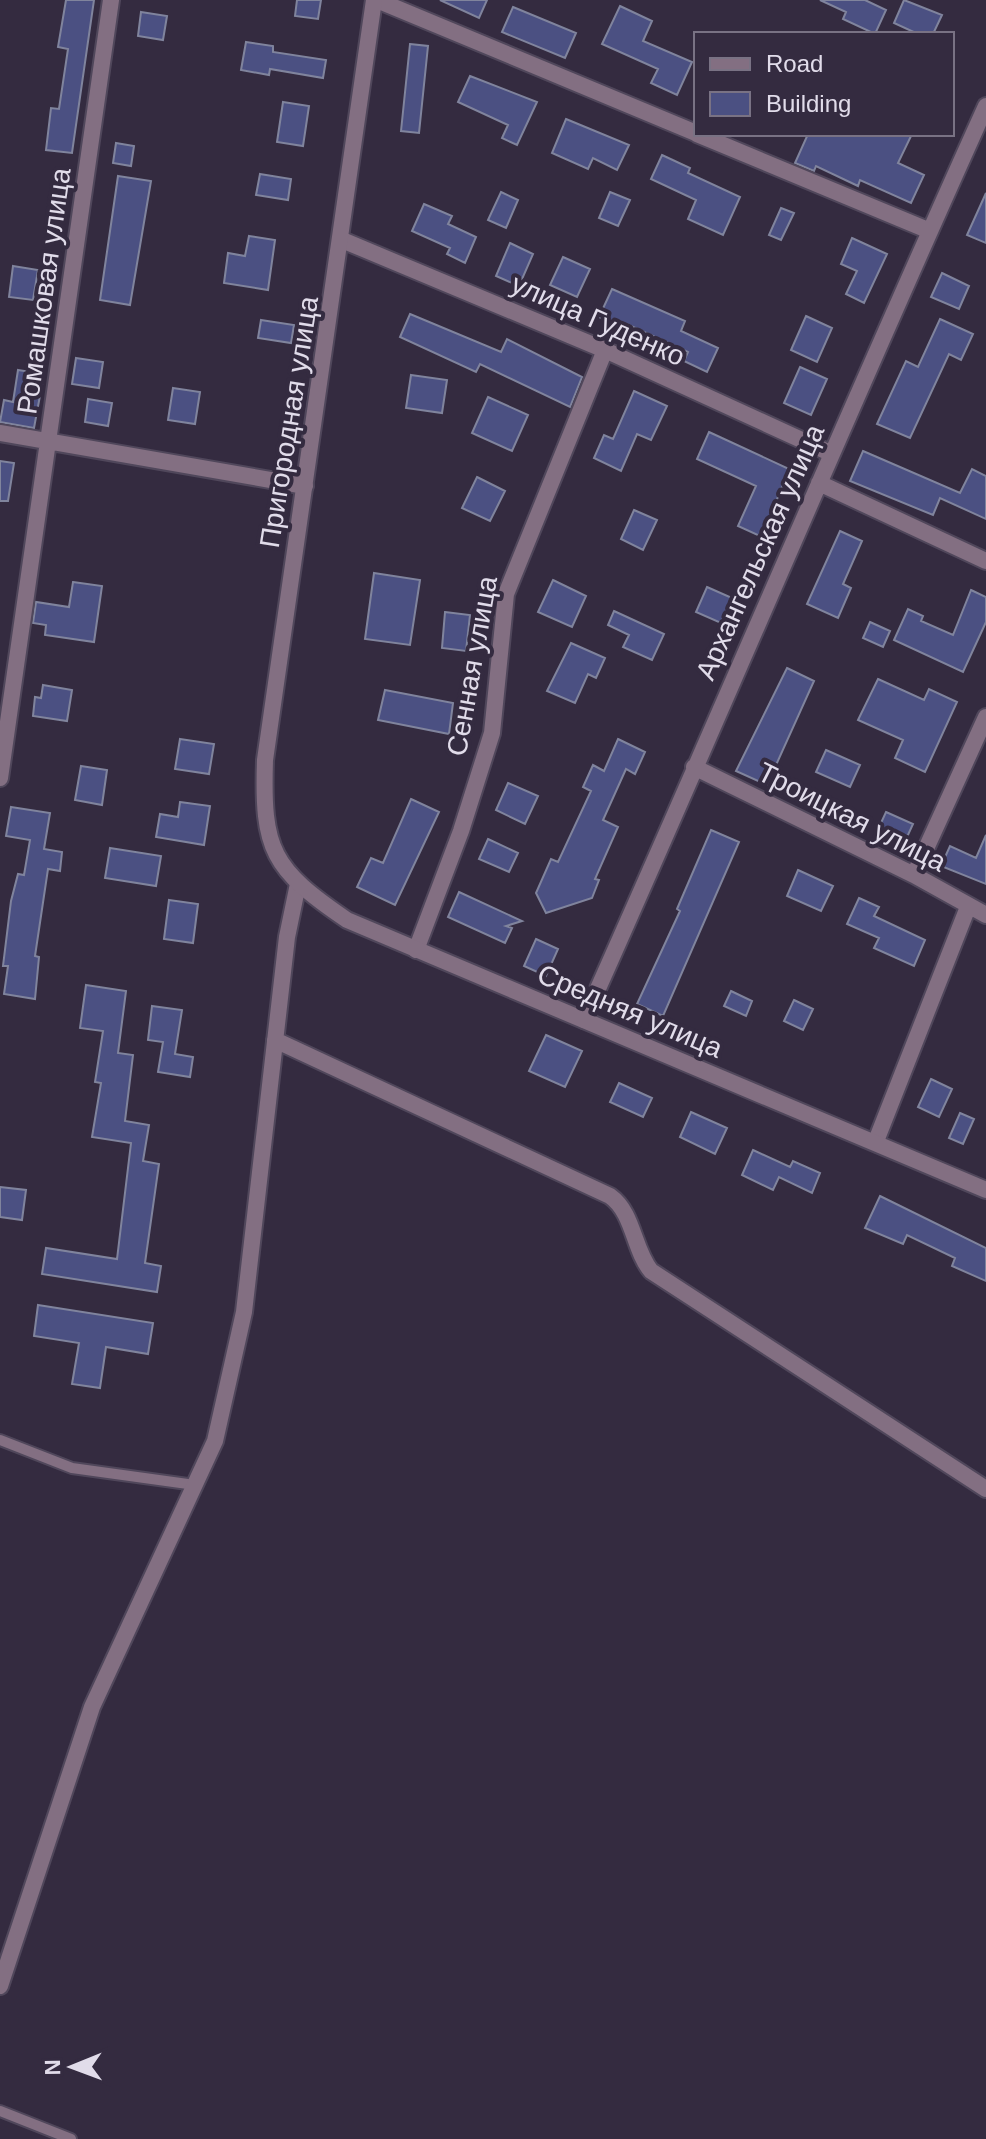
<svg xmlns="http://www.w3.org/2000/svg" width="986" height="2139" font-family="Helvetica,sans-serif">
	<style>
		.building { fill: #4b5082; stroke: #80849d; stroke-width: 2 }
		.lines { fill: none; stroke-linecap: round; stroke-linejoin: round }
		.service-casing { stroke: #50475b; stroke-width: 14 }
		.minor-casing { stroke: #50475b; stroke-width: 20 }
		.tertiary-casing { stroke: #50475b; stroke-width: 20 }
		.service { stroke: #836f82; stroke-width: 10 }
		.minor { stroke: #836f82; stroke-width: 16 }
		.tertiary { stroke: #836f82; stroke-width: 16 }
		.labels { text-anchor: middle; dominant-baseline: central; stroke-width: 8; stroke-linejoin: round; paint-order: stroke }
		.street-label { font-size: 28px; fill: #e1dcea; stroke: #342b40 }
	</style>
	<rect width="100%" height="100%" fill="#342b40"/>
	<!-- building -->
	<path class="building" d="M66,0H94L72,153L46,150L51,108L59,109L68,49L58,47Z
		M297,0H321L318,19L295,16Z
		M440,0H487L479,18Z
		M820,0H865L886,10L875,34L843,19L846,12Z
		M904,0L942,15L933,34H918L894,23Z
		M620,6L652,21L643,41L692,62L677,95L651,83L658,69L602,44Z
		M513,7L576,33L565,58L502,32Z
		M141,12L167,16L163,40L138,36Z
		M246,42L273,46V52L326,60L323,78L270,69L269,75L241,70Z
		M410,44L428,46L419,133L401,131Z
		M470,76L537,102L517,145L502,138L508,125L458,102Z
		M283,102L309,106L303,146L277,142Z
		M566,119L629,145L617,170L593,158L588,169L552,153Z
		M808,134H912L898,163L924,175L911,203L860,180L858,186L816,166L814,171L795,163Z
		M116,143L134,146L131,166L113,163Z
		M662,155L690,168L688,173L740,197L723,235L688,219L696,200L651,179Z
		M260,174L291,179L288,200L256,195Z
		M118,176L151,181L130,305L100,300Z
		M501,192L518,200L506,228L488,220Z
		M610,192L630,200L618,226L599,218Z
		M986,193V243L967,235Z
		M424,204L452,216L448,224L476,237L465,263L447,254L450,248L412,231Z
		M781,208L794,213L781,240L769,235Z
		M249,236L275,240L268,290L224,283L228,253L245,256Z
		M852,238L887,254L864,303L846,294L857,271L841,264Z
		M510,243L533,254L519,286L496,276Z
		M563,257L590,269L577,297L550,285Z
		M13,266L38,270L33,300L9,297Z
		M942,273L969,286L959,309L931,297Z
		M612,289L685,321L681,331L718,348L707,372L684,361L688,352L627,324L625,329L599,317Z
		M410,314L501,352L507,339L582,377L570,407L480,364L476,372L400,337Z
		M806,316L832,328L817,362L791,350Z
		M940,319L973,334L961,360L949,354L910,438L877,424L906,361L918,367Z
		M261,320L294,325L291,343L258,338Z
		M76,358L103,362L99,388L72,384Z
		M800,367L827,379L811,415L784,403Z
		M18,370L44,374L34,428L0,422L4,400L13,402Z
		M411,375L447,380L442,413L406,408Z
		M173,388L200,392L195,424L168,420Z
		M634,391L667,406L651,440L637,434L621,471L594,458L604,435L613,439Z
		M488,397L528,415L512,451L472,433Z
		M88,399L112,403L108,426L85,422Z
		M709,432L789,469L762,537L738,526L756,486L697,459Z
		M863,451L960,493L972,469L986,476V519L940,498L933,515L850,481Z
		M0,461L14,463L8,501H0Z
		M477,477L505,491L490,521L462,508Z
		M634,510L657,520L643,550L621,539Z
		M840,531L862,541L843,584L851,588L838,618L807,604Z
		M374,573L420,580L410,645L365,639Z
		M553,580L586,596L572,627L538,612Z
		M73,582L102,586L94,642L45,635L46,625L33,623L36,602L69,607Z
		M707,587L732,598L721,623L696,612Z
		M971,590L986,597V622L963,672L894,640L908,609L923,616L921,621L953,635Z
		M614,611L664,634L652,660L623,647L629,635L608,625Z
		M445,612L470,615L466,651L442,648Z
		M870,622L890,631L883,647L863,638Z
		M571,643L605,658L596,678L588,674L575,703L547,691Z
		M787,668L814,681L767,785L736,771Z
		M878,679L924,700L929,689L957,702L925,772L895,758L903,740L858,720Z
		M43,685L72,690L67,721L33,716L35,697L41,698Z
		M385,690L453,703L449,734L378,720Z
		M180,739L214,744L209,774L175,769Z
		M618,739L645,752L635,774L626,769L603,820L618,827L595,879L599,880L592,898L546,913L536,893L551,859L558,862L591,791L583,787L593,765L604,771Z
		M826,750L860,765L850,787L816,772Z
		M81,766L107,770L102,805L75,800Z
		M508,783L538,796L525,824L496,810Z
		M411,799L439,812L395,905L357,887L371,858L383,863Z
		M180,802L210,806L204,845L156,837L160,814L178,817Z
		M11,807L50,813L44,849L62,852L60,871L48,869L35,956L39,957L35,999L4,994L8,966H3L11,901L18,874L24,875L30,840L6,836Z
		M886,812L913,824L902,848L875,836Z
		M711,830L739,842L663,1016L637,1004L680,911L677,909Z
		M986,835V884L941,866L950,846L976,858Z
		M488,839L518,853L509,872L479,859Z
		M110,848L161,856L156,886L105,878Z
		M798,870L833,886L821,911L787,896Z
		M459,892L522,921L506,926L512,928L505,943L448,917Z
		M859,898L879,907L874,916L925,940L914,966L874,948L879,938L847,924Z
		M169,900L198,904L193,943L164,939Z
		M536,939L558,949L546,976L524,966Z
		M86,985L126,991L118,1053L133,1055L125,1121L149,1125L143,1161L159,1164L145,1263L161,1266L157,1292L42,1274L46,1248L117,1259L131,1143L92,1137L101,1083L95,1082L103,1031L80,1028Z
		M731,991L752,1001L746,1016L724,1006Z
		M794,1000L813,1009L803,1030L784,1021Z
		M152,1006L182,1010L175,1054L193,1057L190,1077L158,1072L163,1042L148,1040Z
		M546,1035L582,1051L565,1087L529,1071Z
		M931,1079L952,1089L939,1117L918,1107Z
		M619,1083L652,1098L643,1117L610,1102Z
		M691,1112L727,1128L715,1154L680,1137Z
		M960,1113L974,1119L963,1144L949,1138Z
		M753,1150L790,1167L793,1161L820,1173L812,1193L779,1177L773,1190L742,1175Z
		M0,1187L26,1190L22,1220L0,1217Z
		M880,1196L986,1248V1281L952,1266L955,1258L907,1235L903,1244L865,1228Z
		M38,1305L153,1323L148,1354L106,1347L100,1388L72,1384L79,1343L34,1336Z"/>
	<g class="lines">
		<defs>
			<path id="service" d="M0,1440L72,1468L195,1485
				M0,2111L71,2139"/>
			<path id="minor" d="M377,0L696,133
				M697,134L930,231
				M342,240L605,350L830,453
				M0,433L305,486
				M819,483L986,561
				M694,767L914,875L986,915
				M0,778L111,0
				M914,875L986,717
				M416,950L461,831L492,733L506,594L605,350
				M584,1020C720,716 849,409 986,106
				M275,1040L610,1196C634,1213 633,1249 651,1271L986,1489
				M876,1141L968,907
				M0,1986L92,1707L215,1441L244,1312L287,937L298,884"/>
			<path id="tertiary" d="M374,0L265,760C262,850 272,869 347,920L986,1190"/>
		</defs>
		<!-- service casing -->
		<use href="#service" class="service-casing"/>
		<!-- minor casing -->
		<use href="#minor" class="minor-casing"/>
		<!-- tertiary casing -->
		<use href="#tertiary" class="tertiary-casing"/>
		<!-- service -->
		<use href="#service" class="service"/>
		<!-- minor -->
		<use href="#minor" class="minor"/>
		<!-- tertiary -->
		<use href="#tertiary" class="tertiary"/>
	</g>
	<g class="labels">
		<!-- street labels -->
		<g class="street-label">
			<text transform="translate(44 291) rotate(-82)">Ромашковая улица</text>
			<text transform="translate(598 320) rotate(24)">улица Гуденко</text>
			<text transform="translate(289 422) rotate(-81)">Пригородная улица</text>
			<text transform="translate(760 552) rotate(-66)">Архангельская улица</text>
			<text transform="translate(472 666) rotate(-80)">Сенная улица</text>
			<text transform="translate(852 817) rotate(27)">Троицкая улица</text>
			<text transform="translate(630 1011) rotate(23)">Средняя улица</text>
		</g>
	</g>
	<!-- legend -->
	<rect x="694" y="32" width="260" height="104" fill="#342b40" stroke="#797284" stroke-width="2"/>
	<rect x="710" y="58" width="40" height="12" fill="#836f82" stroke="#797284" stroke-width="2"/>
	<text x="766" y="72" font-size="24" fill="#e1dcea">Road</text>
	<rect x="710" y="92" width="40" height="24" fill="#4b5082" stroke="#797284" stroke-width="2"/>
	<text x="766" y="112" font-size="24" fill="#e1dcea">Building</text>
	<!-- north arrow -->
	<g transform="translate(72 2067) rotate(269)" stroke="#342b40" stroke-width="6" paint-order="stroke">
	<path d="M0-6L14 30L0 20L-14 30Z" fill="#e1dcea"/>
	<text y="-12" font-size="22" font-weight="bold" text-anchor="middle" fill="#e1dcea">N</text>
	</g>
</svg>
